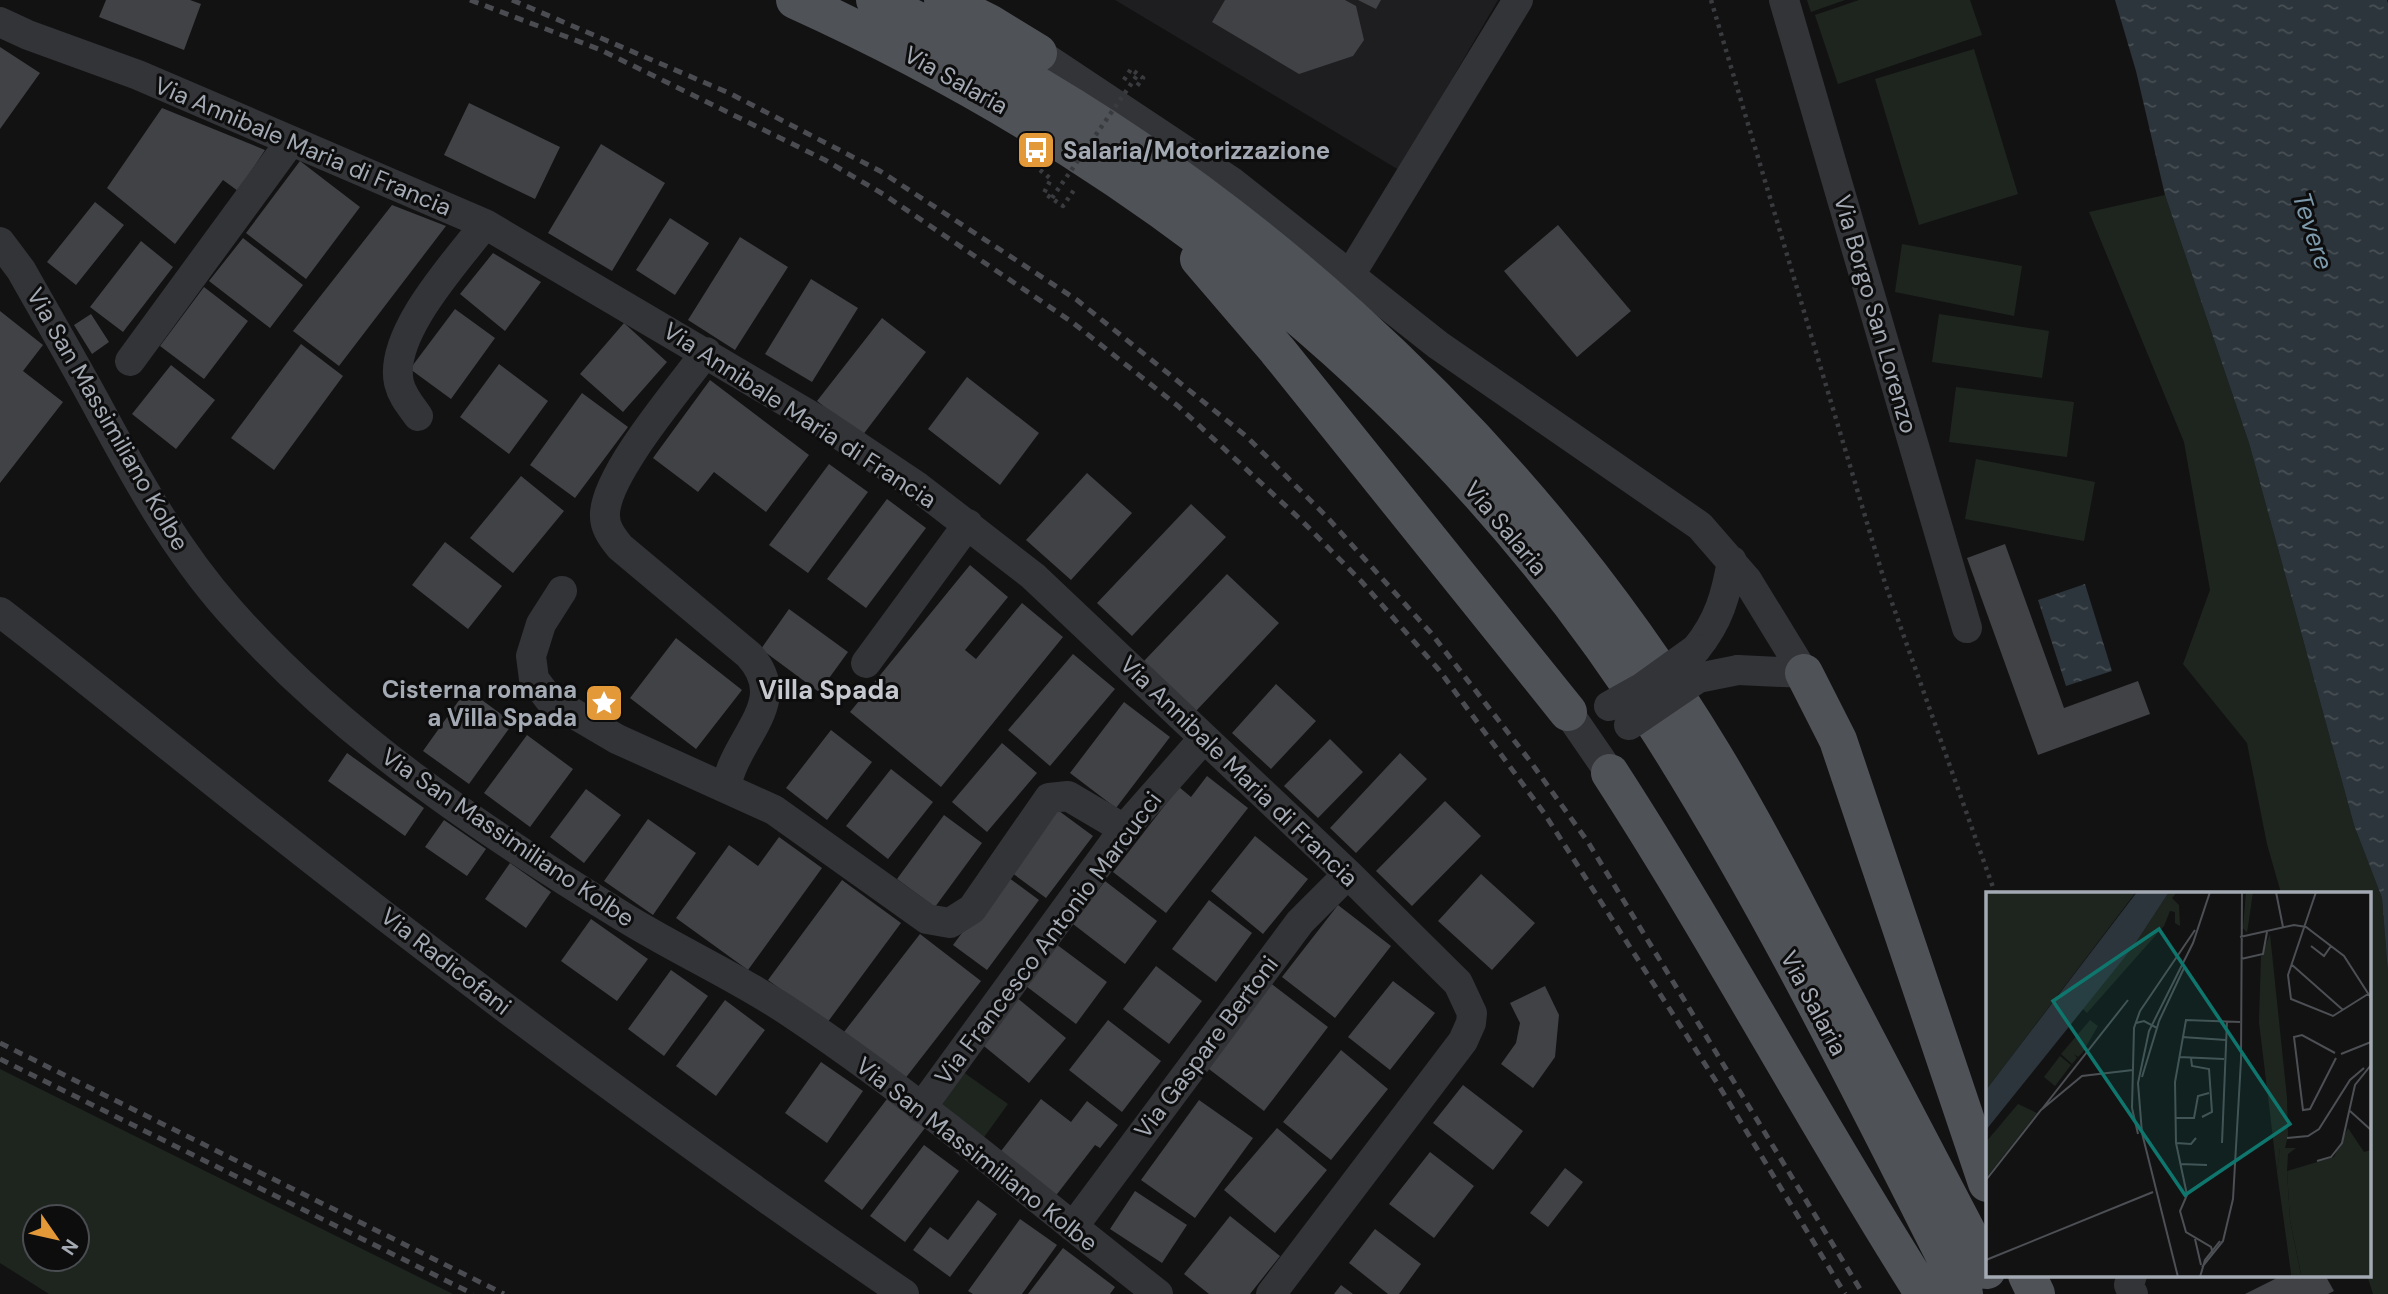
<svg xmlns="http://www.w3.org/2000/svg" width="2388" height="1294" font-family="'DM Sans',sans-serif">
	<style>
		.built { fill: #1e1e20 }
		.grass { fill: #1e251f; fill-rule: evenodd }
		.water { fill: url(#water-ripples) }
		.building { fill: #414246 }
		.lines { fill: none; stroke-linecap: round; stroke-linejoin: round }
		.path { stroke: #393b3f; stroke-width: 4.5; stroke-dasharray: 3.5 5; stroke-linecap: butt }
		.minor { stroke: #333438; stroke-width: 30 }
		.major { stroke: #4f5257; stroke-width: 38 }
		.rail { stroke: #4a4c51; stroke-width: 5; stroke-dasharray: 9 7; stroke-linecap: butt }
		.path-bridge { stroke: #393b3f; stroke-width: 4.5; stroke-dasharray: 3.5 5; stroke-linecap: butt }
		.minor-bridge { stroke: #333438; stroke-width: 30 }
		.labels { text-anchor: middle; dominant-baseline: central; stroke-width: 6; stroke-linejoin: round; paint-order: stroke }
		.street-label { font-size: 24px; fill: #a4aab3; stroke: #0d0d0e }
		.poi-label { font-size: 24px; font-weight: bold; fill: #a4aab3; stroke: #0d0d0e; text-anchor: start }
		.water-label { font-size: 26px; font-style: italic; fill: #7d9bac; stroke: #0d0d0e }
		.neighbourhood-label { font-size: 26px; font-weight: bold; fill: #c5c8cf; stroke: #0d0d0e }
		.inset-road { fill: none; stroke: #4c4f53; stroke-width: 2 }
		.view { fill: #0f766e; fill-opacity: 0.15; stroke: #0f766e; stroke-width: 3.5 }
		.inset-edge { fill: none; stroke: #a4aab3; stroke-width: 3.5 }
	</style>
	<defs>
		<pattern id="water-ripples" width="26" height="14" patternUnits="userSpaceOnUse" patternTransform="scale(1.75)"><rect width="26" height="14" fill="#2c353b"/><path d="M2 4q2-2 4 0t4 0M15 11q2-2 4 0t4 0" fill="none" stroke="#485055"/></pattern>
	</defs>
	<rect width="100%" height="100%" fill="#121213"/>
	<!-- built -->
	<path class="built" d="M1115,0H1498L1399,170Z"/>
	<!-- grass -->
	<path class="grass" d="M1807,0H1845L1811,12Z
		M1859,0H1970L1982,35L1838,84L1815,15Z
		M1974,49L2018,194L1919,225L1875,79Z
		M2165,195L2249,443L2354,825L2382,898L2388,973V1294H2373L2367,1275L2369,893H2281L2267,844L2247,743L2183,664L2210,590L2184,442L2089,212Z
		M1902,244L2022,266L2014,316L1895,292Z
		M1939,314L2049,331L2042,378L1932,362Z
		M1956,387L2074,402L2067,457L1949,442Z
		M1976,459L2095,482L2084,541L1965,519Z
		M0,1069L453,1294H49L0,1263ZM35,1217H77V1259H35Z
		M959,1069L1008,1104L982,1140L933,1104Z"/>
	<!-- water -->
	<path class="water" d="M2115,0H2387L2388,3V973L2382,898L2354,825L2249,443L2165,195L2136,71Z
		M2085,584L2112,671L2066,686L2038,600Z"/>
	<!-- building -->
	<path class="building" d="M106,0H190L201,4L184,50L99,17Z
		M1225,0H1345L1356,6L1364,40L1353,56L1299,74L1212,22Z
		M1358,0H1381L1376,9Z
		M0,47L40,73L0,129Z
		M469,103L560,147L535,199L444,155Z
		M162,108L265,150L238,191L223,180L175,244L107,188Z
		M601,144L665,183L612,271L548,233Z
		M300,161L360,207L306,279L246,233Z
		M95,202L124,225L76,285L47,262Z
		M392,205L446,226L339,366L293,331Z
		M670,218L709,243L675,295L636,270Z
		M1558,225L1631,311L1577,357L1504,271Z
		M740,237L788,267L735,350L688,320Z
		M243,238L303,285L270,328L209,281Z
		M141,241L173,267L123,332L90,307Z
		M493,253L541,282L505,331L460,294Z
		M811,279L858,308L812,382L765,354Z
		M204,287L248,321L204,379L160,346Z
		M455,309L495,338L451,399L410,369Z
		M0,311L43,345L23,371L63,402L0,483Z
		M91,314L109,342L92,354L74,325Z
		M882,318L926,352L862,436L817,401Z
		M624,323L667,362L623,412L580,374Z
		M301,344L343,376L274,470L231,438Z
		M499,364L548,401L509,454L460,417Z
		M171,365L215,400L176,449L132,414Z
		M967,377L1039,433L1000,485L928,429Z
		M710,380L809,455L766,512L714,472L698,492L653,458Z
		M582,393L628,427L575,498L530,465Z
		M829,464L868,492L808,573L769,545Z
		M1087,473L1132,513L1071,580L1026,540Z
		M521,476L564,511L513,573L470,538Z
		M887,499L926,528L866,608L827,579Z
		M1191,504L1226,537L1132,636L1097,603Z
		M445,542L502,586L468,629L412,585Z
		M2005,544L2064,708L2138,681L2150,714L2038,755L1967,558Z
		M970,565L1008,597L965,650L976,659L1022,603L1063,637L941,787L850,712Z
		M1227,574L1279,623L1196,711L1144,661Z
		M789,609L848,652L819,692L761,649Z
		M676,638L742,690L696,749L630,698Z
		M1073,654L1115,689L1050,766L1008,730Z
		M1276,684L1316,721L1271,769L1232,733Z
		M467,689L513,723L469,784L423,751Z
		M1124,702L1170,737L1116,808L1070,773Z
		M831,730L872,762L827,820L786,788Z
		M527,735L573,769L530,827L484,793Z
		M1330,739L1363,772L1318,818L1284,786Z
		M1002,743L1037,773L987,832L952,802Z
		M347,753L424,808L405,836L328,781Z
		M1400,753L1427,779L1356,853L1330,828Z
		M891,769L933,802L888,859L846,826Z
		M1207,776L1248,808L1166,913L1113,872L1179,787L1191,797Z
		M586,789L621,815L584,863L550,837Z
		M1445,801L1481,836L1412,906L1376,871Z
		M1055,808L1093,836L1046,898L1008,870Z
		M944,815L982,843L935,907L897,879Z
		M648,819L696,853L653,915L604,881Z
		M444,820L486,849L467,876L425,847Z
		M1255,836L1308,879L1263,934L1211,891Z
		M779,837L822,868L748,970L676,918L729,845L758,866Z
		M510,863L551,892L526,928L485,899Z
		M1481,874L1535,923L1492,970L1438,921Z
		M1005,875L1039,900L987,970L953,945Z
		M842,880L901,923L827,1023L768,980Z
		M1105,881L1157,921L1125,964L1073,924Z
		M1209,900L1252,933L1216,982L1172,949Z
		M1338,905L1391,946L1335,1018L1282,977Z
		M591,919L648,959L617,1001L561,961Z
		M920,934L981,981L904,1080L844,1032Z
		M1056,944L1107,982L1076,1024L1026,986Z
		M1156,966L1202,1001L1169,1044L1123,1009Z
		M671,970L708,996L664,1056L628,1029Z
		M1393,981L1435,1013L1390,1070L1348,1037Z
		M1269,982L1328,1027L1264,1111L1205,1066Z
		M1545,986L1559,1015L1555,1057L1533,1088L1501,1064L1516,1043L1520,1023L1510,1003Z
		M1016,997L1066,1038L1029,1083L979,1042Z
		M725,1000L765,1030L716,1096L676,1066Z
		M1108,1020L1161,1061L1122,1112L1069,1070Z
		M1341,1050L1388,1089L1331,1160L1283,1122Z
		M821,1062L863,1091L827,1143L785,1113Z
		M1463,1085L1523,1131L1493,1170L1433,1123Z
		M887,1099L925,1128L862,1210L824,1181Z
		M1041,1099L1071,1122L1087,1101L1118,1125L1100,1148L1095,1145L1054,1198L998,1155Z
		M1199,1100L1253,1138L1195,1218L1141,1180Z
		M1277,1128L1327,1170L1275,1233L1224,1190Z
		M924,1145L959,1171L905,1242L870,1216Z
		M1430,1152L1474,1186L1434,1238L1389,1204Z
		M1565,1168L1583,1182L1548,1227L1530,1213Z
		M1135,1191L1187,1225L1162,1263L1110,1229Z
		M978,1200L997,1214L950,1277L913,1250L930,1227L948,1240Z
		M1230,1216L1280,1256L1250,1294H1209L1184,1274Z
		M1020,1219L1057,1245L1022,1294H973L968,1291Z
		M1375,1229L1421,1264L1399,1294H1388L1349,1263Z
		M1063,1248L1115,1287L1110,1294H1028Z
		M2283,1275H2325L2334,1291L2328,1294H2245Z
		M1341,1285L1353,1294H1334Z"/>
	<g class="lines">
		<!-- path -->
		<path class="path" d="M1711,0L1885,583L1995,893
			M1124,80L1131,69L1143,78L1137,86
			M1040,170L1051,179L1044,193L1063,206L1074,190"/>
		<!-- minor -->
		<path class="minor" d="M1784,0L1967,628
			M0,22L28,35L138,75L485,224L821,422L918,487L1033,576L1348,874L1458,983L1472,1013L1471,1023L1463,1041L1271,1294
			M1038,53L1232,182L1438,345L1700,526L1747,580L1804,673
			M0,242L21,270C47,316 73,361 98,407C136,478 175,549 229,610C340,735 480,829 622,916C675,949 733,975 785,1009C915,1095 1035,1198 1158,1294
			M1350,275L1518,0
			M706,352C680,388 607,472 605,513C604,526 611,536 620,547L749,655C792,702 736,735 726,787
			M130,361L291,141
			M418,416C411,406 402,396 399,383C388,334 457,261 485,224
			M562,591L541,624L531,656L534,679L549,699L617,739L774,810L927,919L950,923L972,909L1049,798L1068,796L1124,829
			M0,612C86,678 169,747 254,814C465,981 682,1142 904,1294
			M1696,649C1719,621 1726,595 1732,561
			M866,663L968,524
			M1738,670L1804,673
			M1568,712L1610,773
			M921,1108L1124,829L1204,738
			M1073,1227L1300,922L1348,874
			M2132,1275L2129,1285L2133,1294"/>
		<!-- major -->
		<path class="major" d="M795,0C1146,159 1453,404 1661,733C1774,912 1868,1105 1964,1294
			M875,0C1219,160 1518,432 1714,756C1756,826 1793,898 1830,970C1883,1070 1935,1170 1987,1270
			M943,0L989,23L1038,53
			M1199,259L1277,350L1568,712
			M1804,673L1838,740L1987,1183
			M1610,773C1720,943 1815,1123 1924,1294
			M2027,1275L2036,1294"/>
		<!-- rail -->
		<path class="rail" d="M470,0L601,50L825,160L883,194L1072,322L1178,406L1301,520L1361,581L1439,670L1544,813L1719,1086L1845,1294
			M512,0L729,93L880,171L1077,300L1246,436L1326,516L1431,633L1530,761L1588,842L1863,1294
			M0,1043L504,1294
			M0,1059L473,1294"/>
		<!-- path-bridge -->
		<path class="path-bridge" d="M1052,198L1138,74"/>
		<!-- minor-bridge -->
		<path class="minor-bridge" d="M1609,706L1643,687L1696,649
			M1629,725L1698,678L1738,670"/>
	</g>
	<!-- icons -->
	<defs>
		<symbol id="bus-square" viewBox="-11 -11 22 22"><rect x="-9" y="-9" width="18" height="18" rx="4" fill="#e49939" stroke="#0d0d0e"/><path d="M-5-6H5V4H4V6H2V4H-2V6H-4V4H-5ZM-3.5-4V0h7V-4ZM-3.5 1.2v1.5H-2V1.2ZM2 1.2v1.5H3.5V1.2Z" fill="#fff"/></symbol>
		<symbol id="sight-square" viewBox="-11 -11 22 22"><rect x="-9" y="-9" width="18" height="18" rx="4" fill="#e49939" stroke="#0d0d0e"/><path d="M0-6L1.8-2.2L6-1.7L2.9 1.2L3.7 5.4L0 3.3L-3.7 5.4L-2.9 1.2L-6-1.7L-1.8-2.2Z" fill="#fff"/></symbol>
	</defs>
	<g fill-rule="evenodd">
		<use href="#bus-square" x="1014" y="128" width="44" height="44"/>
		<use href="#sight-square" x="582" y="681" width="44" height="44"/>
	</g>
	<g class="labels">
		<!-- street labels -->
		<g class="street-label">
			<text transform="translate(956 80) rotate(29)">Via Salaria</text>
			<text transform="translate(303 146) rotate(23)">Via Annibale Maria di Francia</text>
			<text transform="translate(1876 314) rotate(74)">Via Borgo San Lorenzo</text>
			<text transform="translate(800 415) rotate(33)">Via Annibale Maria di Francia</text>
			<text transform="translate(108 419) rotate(60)">Via San Massimiliano Kolbe</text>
			<text transform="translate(1506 528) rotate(50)">Via Salaria</text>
			<text transform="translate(1239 771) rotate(44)">Via Annibale Maria di Francia</text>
			<text transform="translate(508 837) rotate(34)">Via San Massimiliano Kolbe</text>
			<text transform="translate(1048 938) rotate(-53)">Via Francesco Antonio Marcucci</text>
			<text transform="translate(446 961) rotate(38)">Via Radicofani</text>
			<text transform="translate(1814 1003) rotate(62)">Via Salaria</text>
			<text transform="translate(1206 1047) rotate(-53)">Via Gaspare Bertoni</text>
			<text transform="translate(977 1154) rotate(38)">Via San Massimiliano Kolbe</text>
		</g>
		<!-- poi labels -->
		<g class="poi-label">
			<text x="1063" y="150">Salaria/Motorizzazione</text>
			<text x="577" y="689" text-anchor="end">Cisterna romana<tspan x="577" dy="28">a Villa Spada</tspan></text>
		</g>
		<!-- water labels -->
		<g class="water-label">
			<text transform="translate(2313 231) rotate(72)">Tevere</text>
		</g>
		<!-- neighbourhood labels -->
		<g class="neighbourhood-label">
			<text x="829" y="690">Villa Spada</text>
		</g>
	</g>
	<!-- overview -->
	<g transform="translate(1986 892)">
		<rect width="385" height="385" fill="#121213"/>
		<path d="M0,0H150L0,198ZM183,0H191L186,6L193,13L194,34L189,31V20L184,19L178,34L101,121L96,116L147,55ZM260,0H267L261,41L257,36ZM284,42L301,206L302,244L299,256H294L291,280L273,130L275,65ZM104,128L112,134L97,160L92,165L88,162L91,166L86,172L75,162ZM74,164L85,173L69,194L58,185ZM32,212L51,221L0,286V250ZM362,236L378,260L385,258V385H305V381L315,382L304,328L301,279L348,265Z" fill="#1e251f"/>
		<path d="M294,256H310L302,262L301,279L304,328L315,383L305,381L291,280Z" fill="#1e251f"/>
		<path d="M151,0H183L147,55L0,238V198Z" fill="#2c353b"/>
		<path class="inset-road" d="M290,0L297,35M330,0L302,83L305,107L347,124L382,102M254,45L308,33L320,35L358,64L385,106M325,54L338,64L345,54M255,67L277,62L281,40M305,72L357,118M154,119L209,38M173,129L198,76M150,131L158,129L171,136L173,129M196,145L240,148M349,161L316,143L308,145L317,218L324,217L350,166M355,162L385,150M193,165L238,167M205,166L206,174L223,177L226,220L216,225M156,185L171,136M146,216L148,136L154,119M146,216L152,242M56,217L142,108M364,219L385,238M189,226H208L212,204L223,201M301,246L322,244L333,237L364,188L378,176M190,251L205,252L210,246M236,251L241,129M331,269L345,265L356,251L369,193L385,173M194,272L221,273M0,288L55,218L96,184L147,178M209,347L215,373M227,362L225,355L200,340L194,319L201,303L190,251L189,190L200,128L254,130M0,368L167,300M216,375L237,349L247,307L255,168L256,0M192,385L156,241L152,191L163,139L207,51L224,0M214,385L219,368L234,349"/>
		<path class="view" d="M173,37L304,232L199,303L67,109Z"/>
		<rect width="385" height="385" class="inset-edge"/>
	</g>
	<!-- north arrow -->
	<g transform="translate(56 1238) rotate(124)"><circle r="33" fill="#0d0d0e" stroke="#494c50" stroke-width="2"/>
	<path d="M0-5L12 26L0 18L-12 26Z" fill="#e49939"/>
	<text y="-10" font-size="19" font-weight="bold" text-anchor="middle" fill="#a4aab3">N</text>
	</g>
</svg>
